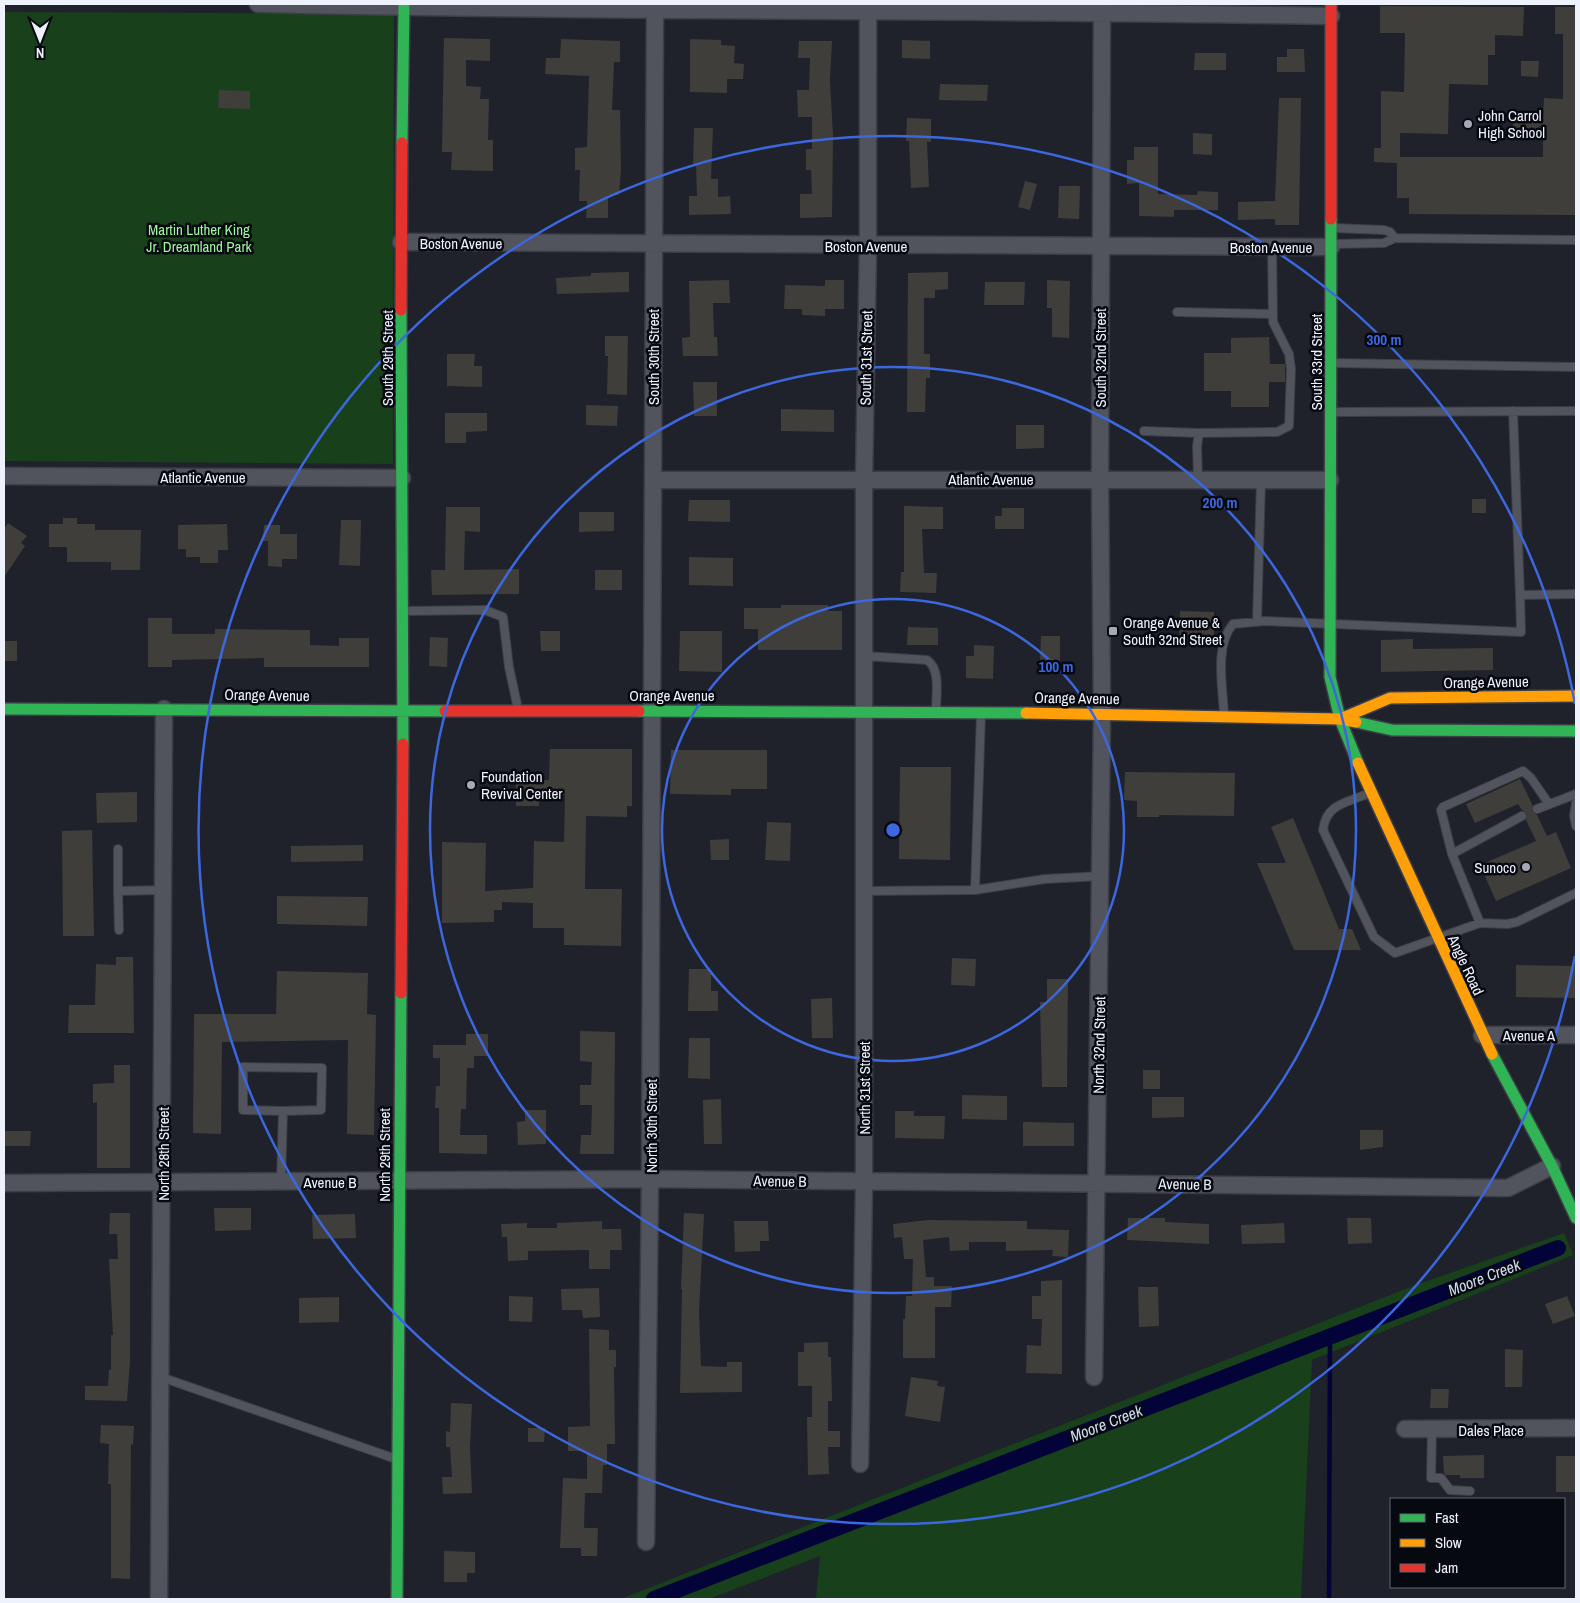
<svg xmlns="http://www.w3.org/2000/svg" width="1580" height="1603" font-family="'Archivo Narrow',sans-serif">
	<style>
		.green { fill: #18401b }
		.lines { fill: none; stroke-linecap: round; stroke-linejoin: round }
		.stream { stroke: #030339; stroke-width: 4.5 }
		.canal { stroke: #030339; stroke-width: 16 }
		.building { fill: #403e3a }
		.lane-casing { stroke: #3b3e45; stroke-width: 10 }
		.street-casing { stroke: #3b3e45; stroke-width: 19 }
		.fast-casing { stroke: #3b3e45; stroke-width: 14 }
		.slow-casing { stroke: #3b3e45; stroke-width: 14 }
		.jam-casing { stroke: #3b3e45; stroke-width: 14 }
		.lane { stroke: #52545d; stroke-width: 8 }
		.street { stroke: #52545d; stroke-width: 16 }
		.fast { stroke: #30b455; stroke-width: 11 }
		.slow { stroke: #ff9f0a; stroke-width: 11 }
		.jam { stroke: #e5322d; stroke-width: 11 }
		.ring { fill: none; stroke: #3c67de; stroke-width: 2.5 }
		.poi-dot { fill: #a6a9b4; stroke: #070911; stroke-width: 2 }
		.labels { text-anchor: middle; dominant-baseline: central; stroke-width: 5; stroke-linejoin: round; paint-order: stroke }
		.poi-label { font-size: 15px; fill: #eef2fd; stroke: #070911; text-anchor: start }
		.park-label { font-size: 15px; fill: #9ff79d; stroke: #070911 }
		.street-label { font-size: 15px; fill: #eef2fd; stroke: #070911 }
		.water-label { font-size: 16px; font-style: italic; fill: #cfdcef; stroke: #070911 }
		.centre { fill: #3c67de; stroke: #070911; stroke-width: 2.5 }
		.ring-label { font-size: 15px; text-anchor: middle; font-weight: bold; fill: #3c67de; stroke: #070911; stroke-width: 5; stroke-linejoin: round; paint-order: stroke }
	</style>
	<rect width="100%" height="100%" fill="#1f222b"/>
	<!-- green -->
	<path class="green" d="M4,12L394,14L393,464L4,461Z
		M1564,1233L1573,1255L1312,1360L1301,1599H816L820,1556L709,1599H621L1413,1286Z"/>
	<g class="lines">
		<!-- stream -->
		<path class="stream" d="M1329,1599L1330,1336"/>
		<!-- canal -->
		<path class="canal" d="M654,1599L1558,1248"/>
	</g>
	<!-- building -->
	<path class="building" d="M1380,6L1524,7L1523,36L1495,35V55H1488V85L1449,84L1448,134L1400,133V157H1543V132L1513,133V118L1543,117L1544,98L1563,99V34H1555V7H1576V215L1409,214V198H1397V163L1374,162V148H1381V91L1404,92L1405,33H1380Z
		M444,38L490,39V61L466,60V86L481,87L480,99H489L488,140H493V171L451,170L452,152H442Z
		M561,39L620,41V62H614L612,110H620L621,170L619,195H608V218H586L587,201H579L580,170H575V148L587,147L589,76L545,74L546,58H560Z
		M690,39L721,40V45L735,46L734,63L744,64L743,79H727V93L690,92Z
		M902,40L930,41V59L902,58Z
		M799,41H832L830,80L833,136L832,217L800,218V194H812L811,170H806V149H812V117H798L797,90H809L810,58H798Z
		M1287,49H1304L1305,72H1277V57H1287Z
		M1195,53H1226V70H1194Z
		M1521,61H1539L1538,77L1521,76Z
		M940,84L988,85L987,101L939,100Z
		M219,90L250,91V109L218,108Z
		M1279,98H1301L1299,225H1275V219L1238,220V202L1275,201Z
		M907,118L931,119V142H927L929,187L911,188L909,141H906Z
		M694,128H713L711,179H718V197L730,196L731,214L689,215V196H697L696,166H693Z
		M1193,133L1212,134V155L1193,154Z
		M1134,147H1158V194L1197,195L1198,191L1218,192V210H1174V217L1139,216V183L1127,184V160H1134Z
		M1025,181L1037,184L1030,210L1018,207Z
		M1059,186H1080L1079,219L1058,218Z
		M629,272V292L557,294L556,278L591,276V273Z
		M948,272V289L935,290V298H924V354H930V378H926L925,412H907L908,273Z
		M729,280L730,303H713L714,337H717L718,356H683L682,338L690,337L689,281Z
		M825,280H844V309H825V316L802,315V309H784L785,285L825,286Z
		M1047,280L1070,281L1069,338L1052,337V308H1047Z
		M985,282H1025L1024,305H984Z
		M605,336H628L627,395L607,394L608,356H605Z
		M1269,337L1270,364H1285V382H1269V407H1231V391H1204V353H1231V338Z
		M447,354H475L474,366H482V387L447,386Z
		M693,382H717V416H694Z
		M586,405L618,406L617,426L586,425Z
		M781,409L834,410V432L781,431Z
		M445,413H487V431L466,432V443H445Z
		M1016,425H1044V448L1016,449Z
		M1472,499H1486V513H1472Z
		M689,500H730V522L688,521Z
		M904,506L943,507V529H922L924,573H937L936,593L900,592L901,572H904Z
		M446,507H480V532L465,531L464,570L519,569V594L432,595L431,570H445Z
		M1002,508H1024V529H995V516H1002Z
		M579,512H614V531L579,532Z
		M63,518H77V524H95V530H141L140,570H111V562H67V547H49V524H63Z
		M341,520H361L360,566L339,565Z
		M8,523L27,536L21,543L25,546L4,577V529Z
		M227,524L228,550H218V563H200V557H186V549H178V525Z
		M264,525H280V534H297V559H282V567L268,566V541H263Z
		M689,557L733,558V586L689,585Z
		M595,570H622V590H595Z
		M781,605H828V611H842V650H758V629H744V608H781Z
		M1180,611L1214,612V638H1199V645H1179Z
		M148,618H172V634H215V629L310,630V645L339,646V638H369V667H264V658L172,660V667H148Z
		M908,627L938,628V645H907Z
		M540,631H560V651H541Z
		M680,631H722V672L679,671Z
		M1041,636H1060V662H1040Z
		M430,637L448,638L447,667L429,666Z
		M1413,639V649L1493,648V670L1381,672V640Z
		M4,641H17V661H4Z
		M974,645L994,646L993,679L966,678V656H974Z
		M550,749H632V806H627V817L586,816L585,889H622L621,946L564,945V928H533V903L502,902V910H494V922L442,923V842L486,843L485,891L533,888L534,841L564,842L565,795H539V806H516V780H549Z
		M671,750H767V789H731V795L670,794Z
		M900,767H951L950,860L899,859Z
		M1125,772L1235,773L1234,816L1159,815V817H1137V801L1124,800Z
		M1520,779L1533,806L1532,811L1537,815L1547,836L1556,832L1571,868L1496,901L1480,865L1536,841L1526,820L1527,814L1522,810L1518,804L1475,823L1466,804Z
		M137,792V822L97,823L96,793Z
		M1293,818L1339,929H1352L1361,950H1294L1257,863H1286L1271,827Z
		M767,822L791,823L790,861L765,860Z
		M92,830L94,936H63L62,831Z
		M729,839V860H711L710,840Z
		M363,845V861L291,862V846Z
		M277,896L368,897L367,926L277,924Z
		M116,957H133L134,1033H68L69,1005H95L96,964L116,965Z
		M952,958L976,959L975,986L951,985Z
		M1516,965L1576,966V998L1516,997Z
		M689,969H711V991H718V1011H688Z
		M277,971L368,973L367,1014L376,1015L374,1135L347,1134L348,1040L222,1042L221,1134L193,1133L194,1014H276Z
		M1047,979H1068L1067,1087H1042L1040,1002H1047Z
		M832,998L833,1038H812L811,999Z
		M580,1031L615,1032L614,1154H580L581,1135H591L592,1105H580V1085H591L592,1062L580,1061Z
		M466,1034H488V1056H474V1068H467L466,1109H461L460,1135H487V1154L439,1153V1108H435L436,1086H440V1058H433V1045H466Z
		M689,1038H710V1079L688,1078Z
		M114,1065H130V1168H97V1102L93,1103V1084L114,1083Z
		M1143,1070H1160V1089H1143Z
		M962,1095L1007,1096V1120L962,1119Z
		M1152,1097H1184V1117L1152,1118Z
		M721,1099L722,1144H704L703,1100Z
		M525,1110H546V1144L518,1145L517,1122L525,1121Z
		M895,1111H914V1116H945L944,1139L895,1138Z
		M1023,1122L1074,1123V1146H1023Z
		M1360,1130H1383V1147L1360,1150Z
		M4,1131H31L30,1146H4Z
		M214,1208H251V1230L215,1231Z
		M110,1213H130V1361L127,1401L85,1400V1386H108L109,1369L111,1370V1335H113L109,1259H118L117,1234H109Z
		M684,1213L704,1214L699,1311L701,1366L727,1367V1362H742V1392L680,1393L682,1289H681Z
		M355,1214L356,1238L313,1239L312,1215Z
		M1128,1218H1165V1222L1209,1224V1244L1127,1240Z
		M1347,1218H1371L1372,1243L1348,1244Z
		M928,1220L1027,1221V1229L1069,1230L1068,1257L1052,1256L1053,1250L1006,1251V1242H969V1250L950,1251L949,1237L923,1240L926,1277H934V1286H952L951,1307H935V1358H903V1319H905L906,1296H912L913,1259H904L902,1237L894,1238L893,1224Z
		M602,1221V1229H621L622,1250H610V1269H589V1250L528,1251V1260L508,1261L507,1237H502L501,1224L527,1223V1228H557V1223Z
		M734,1221H768L769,1241H760V1251L735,1252Z
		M1284,1223L1285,1243L1242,1244L1241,1225Z
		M1062,1280V1374L1026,1373L1027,1345L1041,1346L1042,1319H1032V1296H1041V1281Z
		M1138,1287H1158L1159,1326L1139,1327Z
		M599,1288L600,1317L583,1318L582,1310H562L561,1289Z
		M509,1296L533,1297L532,1322L509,1321Z
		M1567,1296L1575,1316L1553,1324L1545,1304Z
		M339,1297V1322L299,1323V1298Z
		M589,1329L609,1330V1350H616V1367H614L615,1444H607V1465H603L602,1493H585L584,1528H598L597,1556H581V1548H560L563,1478L587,1479V1451H568V1427L590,1426Z
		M828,1342V1357H831L832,1401H828V1431H840V1447H828L829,1474L808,1475L807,1417H812V1386H798V1352H804V1343Z
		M1505,1349L1523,1350L1522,1387H1505Z
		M911,1377L938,1381L937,1386L945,1387L940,1422L905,1416Z
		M1431,1389H1449L1448,1408H1430Z
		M451,1403L472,1404L470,1447L472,1493L443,1494L442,1477H452L450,1447H446V1431L450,1432Z
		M101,1425L134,1426L133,1445L131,1444L130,1579L111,1578V1484H108L109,1444L100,1443Z
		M528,1428H545L544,1442H528Z
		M1484,1455V1478H1460V1475H1446L1444,1473L1443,1456Z
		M1556,1456H1576V1492H1556Z
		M444,1551L475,1552V1573H467V1582H444Z"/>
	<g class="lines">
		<defs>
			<path id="lane" d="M1333,228L1384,230L1390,232L1395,238
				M1332,244L1384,243L1395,238L1576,240
				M1177,312L1272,314
				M1333,363L1576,367
				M1513,411L1520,595
				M1332,412L1576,411
				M1144,431L1199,433
				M1198,479L1197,446L1199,433L1277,432L1289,426L1291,369L1289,354L1273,322L1272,247
				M405,611L485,610L503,617L509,667L518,709
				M1257,621L1261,480
				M865,656L927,660C941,669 936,695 936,710
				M1224,715C1223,688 1214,646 1233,624L1265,621L1521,632L1520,595L1576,594
				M1367,794C1346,803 1326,804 1323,830L1374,937L1395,953L1480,923L1507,924L1517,922L1576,893
				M1576,803L1574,816L1576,826
				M1537,809L1576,794
				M118,849V891
				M1452,854L1441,810L1443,807L1523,771L1531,778L1549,804
				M975,890L1045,879L1101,876
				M864,891L975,890L981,714
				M1480,923L1452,854L1522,816
				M119,930L118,891L163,890
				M281,1182L283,1111L321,1110L322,1068L243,1067V1110L283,1111
				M161,1377L396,1459
				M1432,1430L1431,1478H1441L1450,1490L1470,1491"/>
			<path id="street" d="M258,4C615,13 973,9 1331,16
				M401,242L1331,247
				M4,476L402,478
				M653,480H1330
				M1482,1035H1576
				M4,1183L650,1179L1508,1188L1552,1166
				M1094,1377L1102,713L1100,479L1102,4
				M1405,1429L1576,1428
				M860,1464L864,1182V480L868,246V4
				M646,1542L650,1179L655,4
				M159,1599L164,709"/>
			<path id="fast" d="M402,143L404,4
				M1331,219L1330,677L1340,719L1358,763
				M401,310L403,744
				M4,709L445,711
				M639,711L1026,713
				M1356,722L1392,730L1576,731
				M1492,1054L1552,1166L1576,1218
				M397,1599L401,993"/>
			<path id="slow" d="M1026,713L1340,719L1356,722
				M1340,719L1390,698L1576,696
				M1358,763L1492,1054"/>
			<path id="jam" d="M1331,219V4
				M401,310L402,143
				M445,711H639
				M401,993L403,744"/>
		</defs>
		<!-- lane casing -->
		<use href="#lane" class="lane-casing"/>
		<!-- street casing -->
		<use href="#street" class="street-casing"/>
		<!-- fast casing -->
		<use href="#fast" class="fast-casing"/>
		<!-- slow casing -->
		<use href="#slow" class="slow-casing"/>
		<!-- jam casing -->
		<use href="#jam" class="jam-casing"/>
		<!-- lane -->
		<use href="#lane" class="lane"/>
		<!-- street -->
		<use href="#street" class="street"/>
		<!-- fast -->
		<use href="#fast" class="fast"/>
		<!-- slow -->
		<use href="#slow" class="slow"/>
		<!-- jam -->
		<use href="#jam" class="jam"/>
	</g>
	<!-- distance rings -->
	<g class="ring">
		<circle cx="893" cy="830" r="231"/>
		<circle cx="893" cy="830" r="463"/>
		<path d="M1575 956A694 694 0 1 1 1575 704"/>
	</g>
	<!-- markers -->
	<g class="poi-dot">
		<circle cx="1468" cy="124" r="5"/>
		<rect x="1108" y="626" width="10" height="10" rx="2.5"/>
		<circle cx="471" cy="785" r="5"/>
		<circle cx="1526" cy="867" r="5"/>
	</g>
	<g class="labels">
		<!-- poi labels -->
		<g class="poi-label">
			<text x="1478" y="115">John Carrol<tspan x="1478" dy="17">High School</tspan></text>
			<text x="1123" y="622">Orange Avenue &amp;<tspan x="1123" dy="17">South 32nd Street</tspan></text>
			<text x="481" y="776">Foundation<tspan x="481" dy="17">Revival Center</tspan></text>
			<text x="1516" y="867" text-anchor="end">Sunoco</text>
		</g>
		<!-- park labels -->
		<g class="park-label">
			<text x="199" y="229">Martin Luther King<tspan x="199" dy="17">Jr. Dreamland Park</tspan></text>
		</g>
		<!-- street labels -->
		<g class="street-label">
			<text x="461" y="243">Boston Avenue</text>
			<text x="866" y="246">Boston Avenue</text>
			<text x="1271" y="247">Boston Avenue</text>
			<text transform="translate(653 357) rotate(-90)">South 30th Street</text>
			<text transform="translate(387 358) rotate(-90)">South 29th Street</text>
			<text transform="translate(866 358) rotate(-89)">South 31st Street</text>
			<text transform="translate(1100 358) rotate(-90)">South 32nd Street</text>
			<text transform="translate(1316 362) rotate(-90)">South 33rd Street</text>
			<text x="203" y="477">Atlantic Avenue</text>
			<text x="991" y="479">Atlantic Avenue</text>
			<text transform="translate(1486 682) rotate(-1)">Orange Avenue</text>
			<text transform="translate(267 695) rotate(1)">Orange Avenue</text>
			<text x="672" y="695">Orange Avenue</text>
			<text transform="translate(1077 698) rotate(1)">Orange Avenue</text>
			<text transform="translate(1466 965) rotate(65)">Angle Road</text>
			<text x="1529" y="1035">Avenue A</text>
			<text transform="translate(1099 1045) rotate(-89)">North 32nd Street</text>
			<text transform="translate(864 1088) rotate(-90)">North 31st Street</text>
			<text transform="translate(651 1126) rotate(-90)">North 30th Street</text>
			<text transform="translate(163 1154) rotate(-90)">North 28th Street</text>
			<text transform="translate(384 1155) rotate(-90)">North 29th Street</text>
			<text transform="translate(780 1181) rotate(1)">Avenue B</text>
			<text x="330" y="1182">Avenue B</text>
			<text transform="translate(1185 1184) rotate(1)">Avenue B</text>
			<text x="1491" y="1430">Dales Place</text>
		</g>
		<!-- water labels -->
		<g class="water-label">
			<text transform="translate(1484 1277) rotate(-21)">Moore Creek</text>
			<text transform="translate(1106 1423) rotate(-21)">Moore Creek</text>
		</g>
	</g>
	<circle cx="893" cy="830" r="8" class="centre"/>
	<g class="ring-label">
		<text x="1384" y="345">300 m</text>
		<text x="1220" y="508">200 m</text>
		<text x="1056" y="672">100 m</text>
	</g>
	<!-- border -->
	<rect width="1580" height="1603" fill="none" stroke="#eef2fd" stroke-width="10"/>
	<!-- legend -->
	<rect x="1390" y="1498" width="175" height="90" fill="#070911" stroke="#63666f"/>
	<rect x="1400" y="1514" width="25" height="8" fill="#30b455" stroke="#63666f"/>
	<text x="1435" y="1523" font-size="15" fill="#eef2fd">Fast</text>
	<rect x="1400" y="1539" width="25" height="8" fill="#ff9f0a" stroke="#63666f"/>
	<text x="1435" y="1548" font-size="15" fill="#eef2fd">Slow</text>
	<rect x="1400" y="1564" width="25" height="8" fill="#e5322d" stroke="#63666f"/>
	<text x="1435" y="1573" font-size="15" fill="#eef2fd">Jam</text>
	<!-- north arrow -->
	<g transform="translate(40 40) rotate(180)" stroke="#070911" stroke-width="4" paint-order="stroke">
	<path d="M0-4L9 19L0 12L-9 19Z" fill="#eef2fd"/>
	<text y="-8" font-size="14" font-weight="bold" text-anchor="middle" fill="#eef2fd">N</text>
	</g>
</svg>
